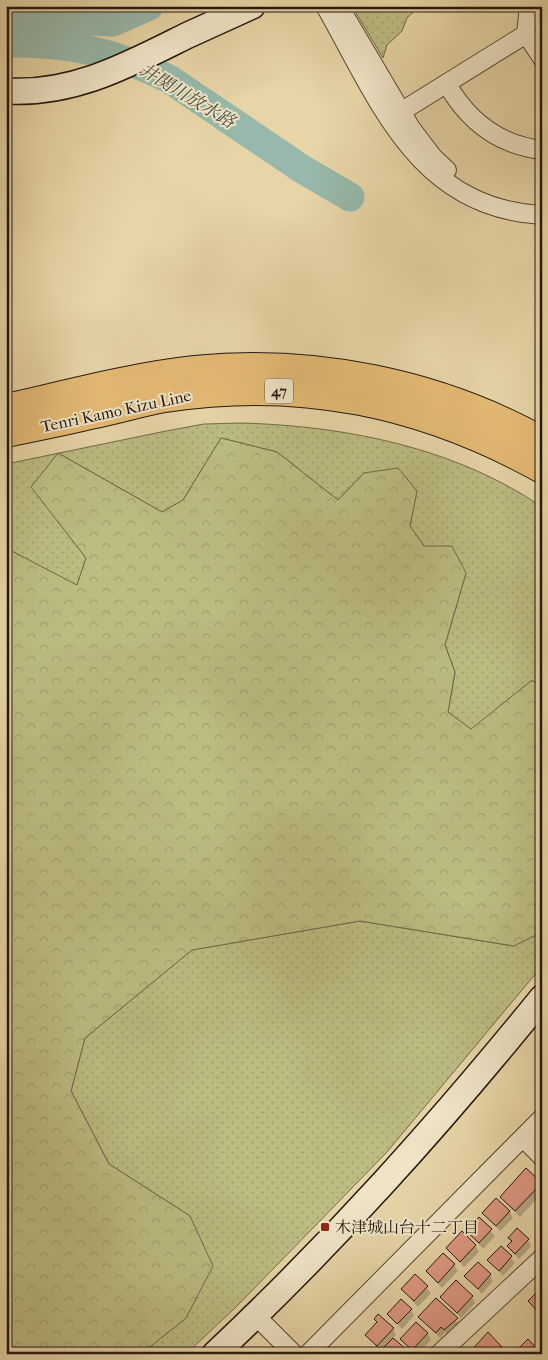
<svg xmlns="http://www.w3.org/2000/svg" width="548" height="1360" font-family="'IM FELL French Canon','Noto Serif JP',serif">
	<style>
		.grass { fill: url(#grass-dots); stroke: #706a48 }
		.forest { fill: url(#forest-crowns); stroke: #706a48 }
		.shadow { fill: #0003 }
		.lines { fill: none; stroke-linecap: round; stroke-linejoin: round }
		.river { stroke: #97b8aa; stroke-width: 29 }
		.building { fill: #e09a83; stroke: #24170e }
		.street-casing { stroke: #554634; stroke-width: 20 }
		.secondary-casing { stroke: #24170e; stroke-width: 28 }
		.primary-casing { stroke: #24170e; stroke-width: 30 }
		.street { stroke: #efe4c6; stroke-width: 18 }
		.secondary { stroke: #efe4c6; stroke-width: 25 }
		.primary { stroke: #e4ba74; stroke-width: 28 }
		.poi-dot { fill: #8f2418; stroke: #efe4c6; stroke-width: 2 }
		.labels { text-anchor: middle; dominant-baseline: central; stroke-width: 4; stroke-linejoin: round; paint-order: stroke }
		.shield { fill: #efe4c6; stroke: #615445; stroke-width: 1 }
		.shield-label { font-size: 15px; font-weight: bold; fill: #24170e }
		.street-label { font-size: 16px; fill: #24170e; stroke: #efe4c6 }
		.poi-label { font-size: 16px; fill: #24170e; stroke: #efe4c6; text-anchor: start }
		.water-label { font-size: 18px; font-style: italic; fill: #4c4f45; stroke: #efe4c6 }
	</style>
	<defs>
		<pattern id="grass-dots" width="8" height="8" patternUnits="userSpaceOnUse" patternTransform="scale(1.25)"><rect width="8" height="8" fill="#bcbc83"/><path d="M2 2h.1M6 6h.1" fill="none" stroke="#a1a170" stroke-width="1.8" stroke-linecap="round"/></pattern>
		<pattern id="forest-crowns" width="20" height="18" patternUnits="userSpaceOnUse" patternTransform="scale(1.25)"><rect width="20" height="18" fill="#bcbc83"/><path d="M2 6a3 3 0 1 1 6 0M12 15a3 3 0 1 1 6 0" fill="none" stroke="#a1a170"/></pattern>
	</defs>
	<rect width="100%" height="100%" fill="#e7d5a7"/>
	<filter id="stains"><feTurbulence type="fractalNoise" baseFrequency=".004" numOctaves="4"/><feColorMatrix values="0 0 0 0 .2 0 0 0 0 .09 0 0 0 0 .02 0 0 0 .5 -.17"/></filter>
	<radialGradient id="worn" r=".72"><stop offset=".6" stop-color="#630" stop-opacity="0"/><stop offset="1" stop-color="#630" stop-opacity=".3"/></radialGradient>
	<!-- grass -->
	<path class="grass" d="M352,6H420L407,18L402,31L387,45L383,58Z
		M241,423C345,426 454,447 542,507V683L531,681L471,730L448,712L455,672L445,645L466,573L424,546L410,526L417,491L364,473L338,500L277,452L221,438L183,500L162,512L58,453L32,487L86,558L77,586L6,548V464L166,431L204,424Z
		M360,921L513,946L542,932V966L387,1152L237,1306L186,1354H141L186,1318L190,1216L109,1164L71,1091L85,1038L192,950Z"/>
	<!-- forest -->
	<path class="forest" d="M221,438L277,452L338,500L364,473L398,468L417,491L410,526L424,546H452L466,573L445,645L455,672L448,712L471,729L531,681L542,683V932L514,946L360,921L192,950L85,1038L71,1091L109,1164L190,1216L213,1266L186,1318L141,1354H6V548L77,585L86,558L31,487L58,453L162,512L183,500Z"/>
	<!-- shadow -->
	<path class="shadow" d="M541,1184L542,1193L520,1217L501,1197Z
		M509,1211L513,1218L500,1231L484,1213Z
		M479,1219L495,1236L483,1249L468,1231Z
		M510,1238L528,1240L531,1246L519,1259L508,1247L512,1242Z
		M475,1245L479,1252L464,1267L448,1248Z
		M501,1247L515,1263L503,1276L489,1260Z
		M454,1265L458,1271L442,1288L427,1271Z
		M415,1275L431,1293L418,1307L402,1289Z
		M490,1275L493,1281L482,1294L466,1276Z
		M442,1297H472L475,1303L461,1318Z
		M436,1300L460,1325L448,1336L445,1332L440,1338L420,1317Z
		M411,1309L414,1316L402,1329L389,1314Z
		M393,1329L396,1335L392,1339L407,1354H382L367,1335Z
		M427,1333L431,1340L418,1354H414L401,1339Z
		M488,1334L505,1354H469V1353Z"/>
	<g class="lines">
		<!-- river -->
		<path class="river" d="M6,17L113,22L149,6
			M6,43C65,42 117,52 169,79L302,169L350,197"/>
	</g>
	<!-- building -->
	<path class="building" d="M526,1168L542,1183L515,1211L500,1197Z
		M496,1198L510,1211L496,1226L482,1213Z
		M479,1217L492,1229L479,1243L466,1231Z
		M517,1228L529,1239L515,1254L507,1246L512,1241L508,1238Z
		M462,1231L476,1245L460,1262L446,1248Z
		M501,1246L512,1256L499,1271L487,1260Z
		M443,1253L455,1264L438,1283L426,1271Z
		M478,1262L491,1274L478,1289L464,1276Z
		M415,1274L428,1286L414,1301L401,1289Z
		M456,1280L473,1296L457,1313L440,1297Z
		M542,1287V1312L540,1314L528,1301Z
		M436,1298L458,1318L444,1330L441,1327L436,1333L418,1317Z
		M401,1299L412,1309L397,1324L387,1314Z
		M378,1314L394,1328L377,1346L365,1335L377,1322L374,1319Z
		M416,1322L428,1333L412,1350L400,1339Z
		M488,1332L502,1347L495,1354H468Z
		M393,1338L407,1350L403,1354H381L379,1352Z
		M528,1339L542,1354H513Z"/>
	<g class="lines">
		<defs>
			<path id="street" d="M325,6C379,100 416,208 542,215
				M339,6L411,128L433,157L447,170
				M529,6L526,34L542,58
				M447,84C468,121 499,145 542,150
				M391,118L526,34
				M523,1138L542,1157
				M256,1316L294,1354
				M308,1354L542,1118
				M439,1354L542,1258"/>
			<path id="secondary" d="M6,91C73,95 128,65 186,36C208,26 230,16 252,6
				M215,1354C335,1241 438,1126 542,998"/>
			<path id="primary" d="M6,408C69,394 131,377 195,370C313,358 438,383 542,441
				M6,433C36,427 66,421 95,414C119,409 142,402 165,398C300,377 423,403 542,469"/>
		</defs>
		<!-- street casing -->
		<use href="#street" class="street-casing"/>
		<!-- secondary casing -->
		<use href="#secondary" class="secondary-casing"/>
		<!-- primary casing -->
		<use href="#primary" class="primary-casing"/>
		<!-- street -->
		<use href="#street" class="street"/>
		<!-- secondary -->
		<use href="#secondary" class="secondary"/>
		<!-- primary -->
		<use href="#primary" class="primary"/>
	</g>
	<!-- markers -->
	<rect class="poi-dot" x="320" y="1222" width="10" height="10" rx="2.5"/>
	<g class="labels">
		<!-- shield labels -->
		<rect class="shield" x="265" y="378.5" width="28" height="25" rx="4"/>
		<g class="shield-label">
			<text x="279" y="391">47</text>
		</g>
		<!-- street labels -->
		<g class="street-label">
			<text transform="translate(116 411) rotate(-12)">Tenri Kamo Kizu Line</text>
		</g>
		<!-- poi labels -->
		<g class="poi-label">
			<text x="335" y="1227">木津城山台十二丁目</text>
		</g>
		<!-- water labels -->
		<g class="water-label">
			<text transform="translate(187 96) rotate(31)">井関川放水路</text>
		</g>
	</g>
	<!-- margin -->
	<rect width="548" height="1360" fill="none" stroke="#e7d5a7" stroke-width="25"/>
	<rect x="8" y="8" width="533" height="1345" fill="none" stroke="#24170e" stroke-width="2.5"/>
	<rect x="12" y="12" width="523" height="1335" fill="none" stroke="#24170e"/>
	<rect width="100%" height="100%" filter="url(#stains)"/>
	<rect width="100%" height="100%" fill="url(#worn)"/>
</svg>
